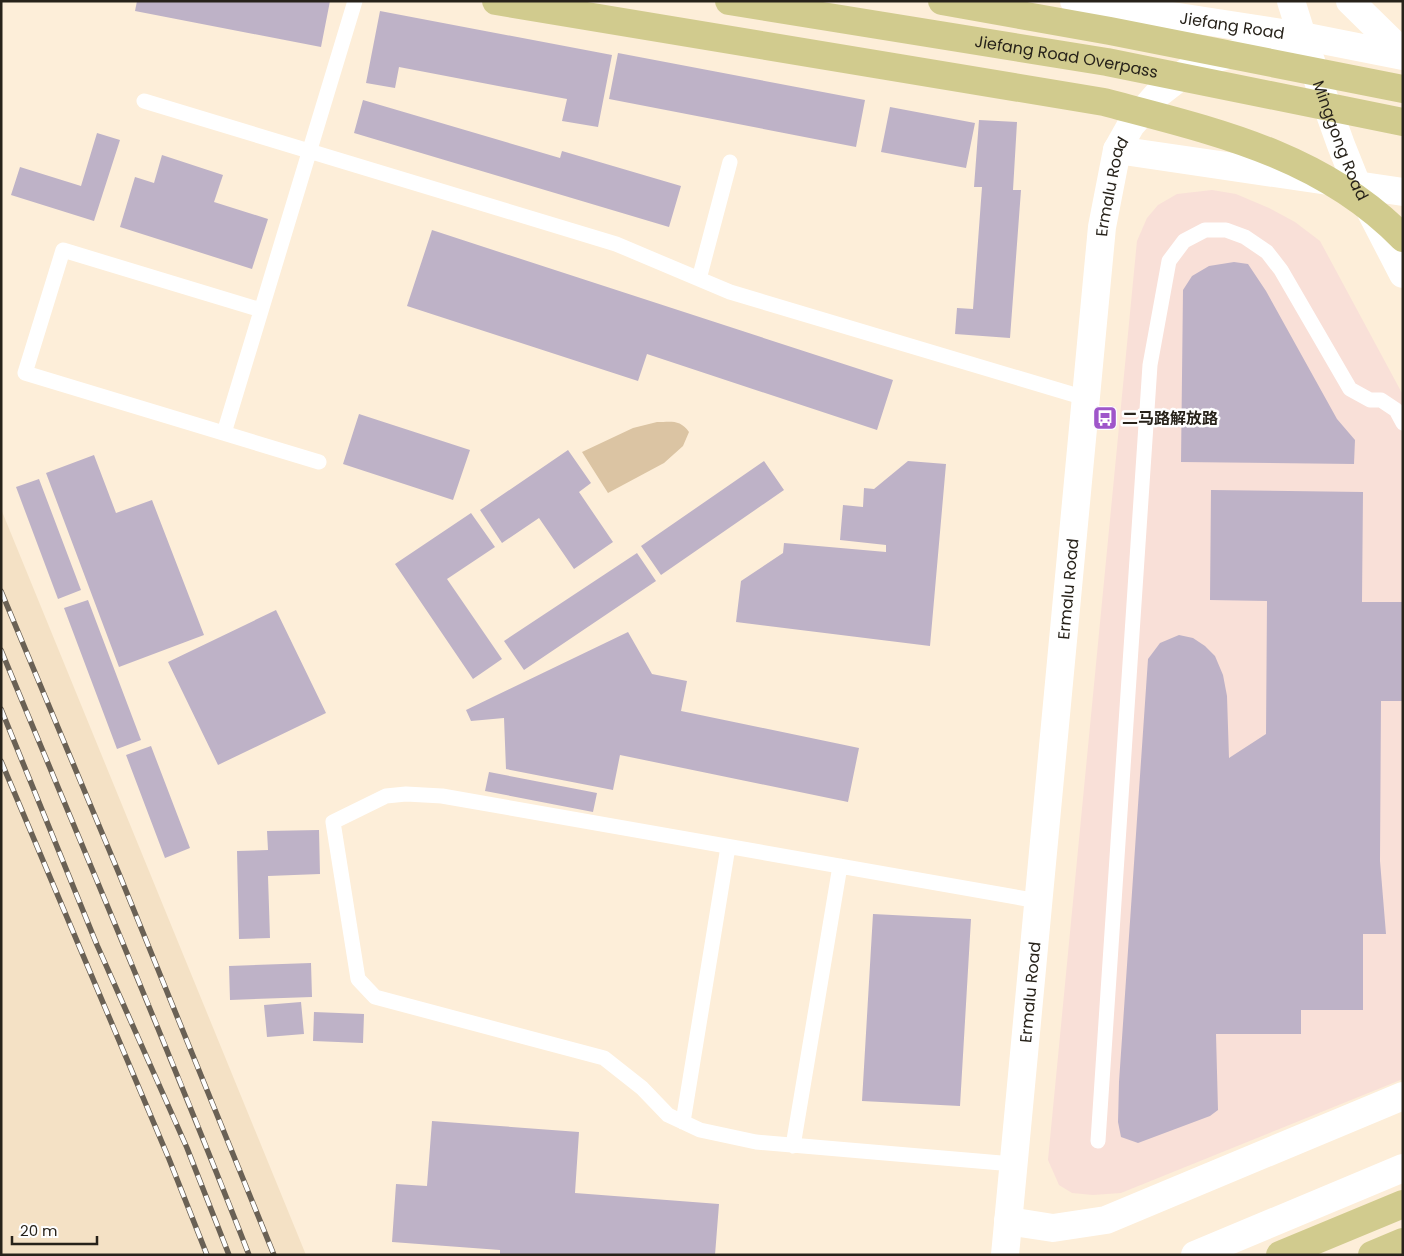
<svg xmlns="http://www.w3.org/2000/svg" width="1404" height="1256" font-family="Poppins,'Noto Sans SC',sans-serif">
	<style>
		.commercial { fill: #f9e0d8 }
		.built { fill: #f4e1c5 }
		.green { fill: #dbc4a3 }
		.building { fill: #beb2c7 }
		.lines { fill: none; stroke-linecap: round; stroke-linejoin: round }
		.service { stroke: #fff; stroke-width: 15 }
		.minor { stroke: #fff; stroke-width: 28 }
		.tertiary { stroke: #fff; stroke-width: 28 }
		.secondary { stroke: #fff; stroke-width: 28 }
		.primary { stroke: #d1cb8e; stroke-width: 28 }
		.rail-casing { stroke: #6a6155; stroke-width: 5.5 }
		.rail { stroke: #fefefe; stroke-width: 4; stroke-dasharray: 11; stroke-linecap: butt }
		.labels { text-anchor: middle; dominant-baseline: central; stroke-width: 5; stroke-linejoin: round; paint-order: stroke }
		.street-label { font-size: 16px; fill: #27221a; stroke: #fefefe }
		.poi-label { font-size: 16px; font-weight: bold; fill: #27221a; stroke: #fefefe; text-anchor: start }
	</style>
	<rect width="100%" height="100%" fill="#fdeed9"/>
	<!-- commercial -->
	<path class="commercial" d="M1212,190L1236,194L1269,208L1295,222L1320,241L1403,395V1079L1121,1193L1093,1195L1072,1193L1059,1185L1048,1160L1137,241L1147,218L1158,205L1177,194Z"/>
	<!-- built -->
	<path class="built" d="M1,509L306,1255H1Z"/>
	<!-- green -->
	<path class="green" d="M657,422C671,422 680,419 689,432L683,446L664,463L608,493L582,452L633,428Z"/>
	<!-- building -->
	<path class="building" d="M137,1H330L321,47L135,11Z
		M380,11L612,55L598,127L562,121L567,99L399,67L395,88L366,83Z
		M618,53L865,100L856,147L609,99Z
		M363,100L560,158L562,151L681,186L669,227L354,133Z
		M890,107L975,123L966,168L881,152Z
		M979,120L1017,122L1013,190H1021L1010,338L955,334L957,308L973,309L982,187H974Z
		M97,133L120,140L94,221L11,195L20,167L81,186Z
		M162,155L223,175L214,202L268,219L252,269L120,227L135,177L154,183Z
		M432,230L893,380L877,430L647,354L638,381L407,306Z
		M1234,262L1248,264L1266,291L1337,419L1355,440L1354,464L1181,462L1183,290L1192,276L1209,266Z
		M359,414L470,450L453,500L343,464Z
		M568,450L591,483L579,492L613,542L574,569L539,518L502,543L480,510Z
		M94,455L116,513L152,500L204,635L119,667L46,473Z
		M764,461L784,490L661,575L641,546Z
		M908,461L946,464L930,646L736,622L741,581L783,553L784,543L886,552V545L840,540L843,505L863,507L864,488L874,489Z
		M39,479L81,590L58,599L16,487Z
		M1211,490L1363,492L1362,602H1403V701H1381L1380,861L1386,934H1363V1010H1301V1034H1216L1218,1110L1210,1116L1138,1143L1121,1137L1118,1122L1119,1082L1148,659L1160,643L1179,635L1193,638L1205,646L1215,656L1223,675L1227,696L1229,758L1266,734L1267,601L1210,600Z
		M471,513L495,547L447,579L502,659L473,679L395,564Z
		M637,553L656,581L524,670L504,641Z
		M88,600L141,740L117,749L64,608Z
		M276,610L326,713L218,765L168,662Z
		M628,632L652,674L687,681L681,711L859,748L848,802L620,755L613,790L506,769L504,718L471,721L466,710Z
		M151,746L190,848L165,858L126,755Z
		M489,772L597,793L593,812L485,791Z
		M319,830L320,874L268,876L270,938L239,939L237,851L268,850L267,831Z
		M873,914L971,919L960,1106L862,1101Z
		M311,963L312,997L230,1000L229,966Z
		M301,1002L304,1034L267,1037L264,1005Z
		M314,1012L364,1014L363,1043L313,1041Z
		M432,1121L579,1132L575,1193L719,1204L715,1255H500V1250L392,1242L396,1184L427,1186Z"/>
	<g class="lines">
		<!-- service -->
		<path class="service" d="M144,101L616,244L730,292L1085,398
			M699,279L730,162
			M261,310L63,250L25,373L319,462
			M224,433L355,1
			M683,1122L728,847
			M1098,1141L1150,365L1169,261L1184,241L1205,230H1226L1245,237L1267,252L1281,270L1350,389L1370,400H1381L1396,410L1403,423
			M793,1146L840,866
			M1013,1164L756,1142L700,1130L668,1115L642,1088L604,1058L375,997L358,979L333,822L386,796L406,794L442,796L1038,901"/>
		<!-- minor -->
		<g class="minor">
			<path id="s1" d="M1074,1L1302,36"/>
			<path d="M1008,1221L1053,1228L1106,1220L1403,1096"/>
		</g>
		<!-- tertiary -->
		<g class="tertiary">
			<path d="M1117,150L1403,192"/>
			<path id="s2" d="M1005,1255L1102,227L1117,150L1131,125L1158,94L1198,63L1302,36L1403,56"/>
			<path d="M1195,1255L1403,1168"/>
		</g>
		<!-- secondary -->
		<g class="secondary">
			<path id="s3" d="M1291,1L1302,36L1341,145L1357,185L1403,274"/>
			<path d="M1350,1L1403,53"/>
		</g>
		<!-- primary -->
		<g class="primary">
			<path d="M496,1L1104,102C1213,131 1321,154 1403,238"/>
			<path id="s4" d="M729,1L1107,62L1403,122"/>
			<path d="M942,1L1110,31L1403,89"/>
			<path d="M1280,1255L1403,1204"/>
			<path d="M1372,1255L1403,1242"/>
		</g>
		<defs>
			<path id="rail" d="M1,591L120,876L274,1255
				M1,650C84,851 170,1052 249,1255
				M1,709L97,945L187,1148L229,1255
				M1,761L169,1159L207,1255"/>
		</defs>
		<!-- rail casing -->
		<use href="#rail" class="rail-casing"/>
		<!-- rail -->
		<use href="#rail" class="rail"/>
	</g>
	<!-- icons -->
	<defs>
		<symbol id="bus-square" viewBox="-11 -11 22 22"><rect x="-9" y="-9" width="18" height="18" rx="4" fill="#9f56ca" stroke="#fefefe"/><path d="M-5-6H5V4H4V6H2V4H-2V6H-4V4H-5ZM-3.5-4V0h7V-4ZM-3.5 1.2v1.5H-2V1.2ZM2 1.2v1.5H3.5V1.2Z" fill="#fff"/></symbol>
	</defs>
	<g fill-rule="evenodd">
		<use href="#bus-square" x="1091" y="404" width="28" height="28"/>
	</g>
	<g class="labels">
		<!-- street labels -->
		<g class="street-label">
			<text stroke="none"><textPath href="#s1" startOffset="160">Jiefang Road</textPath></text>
			<text stroke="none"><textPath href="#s4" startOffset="342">Jiefang Road Overpass</textPath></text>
			<text stroke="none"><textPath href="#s3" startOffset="148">Minggong Road</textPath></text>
			<text stroke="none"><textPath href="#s2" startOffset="1074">Ermalu Road</textPath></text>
			<text stroke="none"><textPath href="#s2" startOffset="669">Ermalu Road</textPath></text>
			<text stroke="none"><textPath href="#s2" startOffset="264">Ermalu Road</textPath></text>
		</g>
		<!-- poi labels -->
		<g class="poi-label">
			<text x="1122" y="418">二马路解放路</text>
		</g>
	</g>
	<!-- border -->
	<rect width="1404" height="1256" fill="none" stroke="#27221a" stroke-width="5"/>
	<!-- scale -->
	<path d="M12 1236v8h85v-8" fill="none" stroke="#27221a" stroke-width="2.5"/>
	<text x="20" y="1236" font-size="15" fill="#27221a" stroke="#fefefe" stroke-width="4" paint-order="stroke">20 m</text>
</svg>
